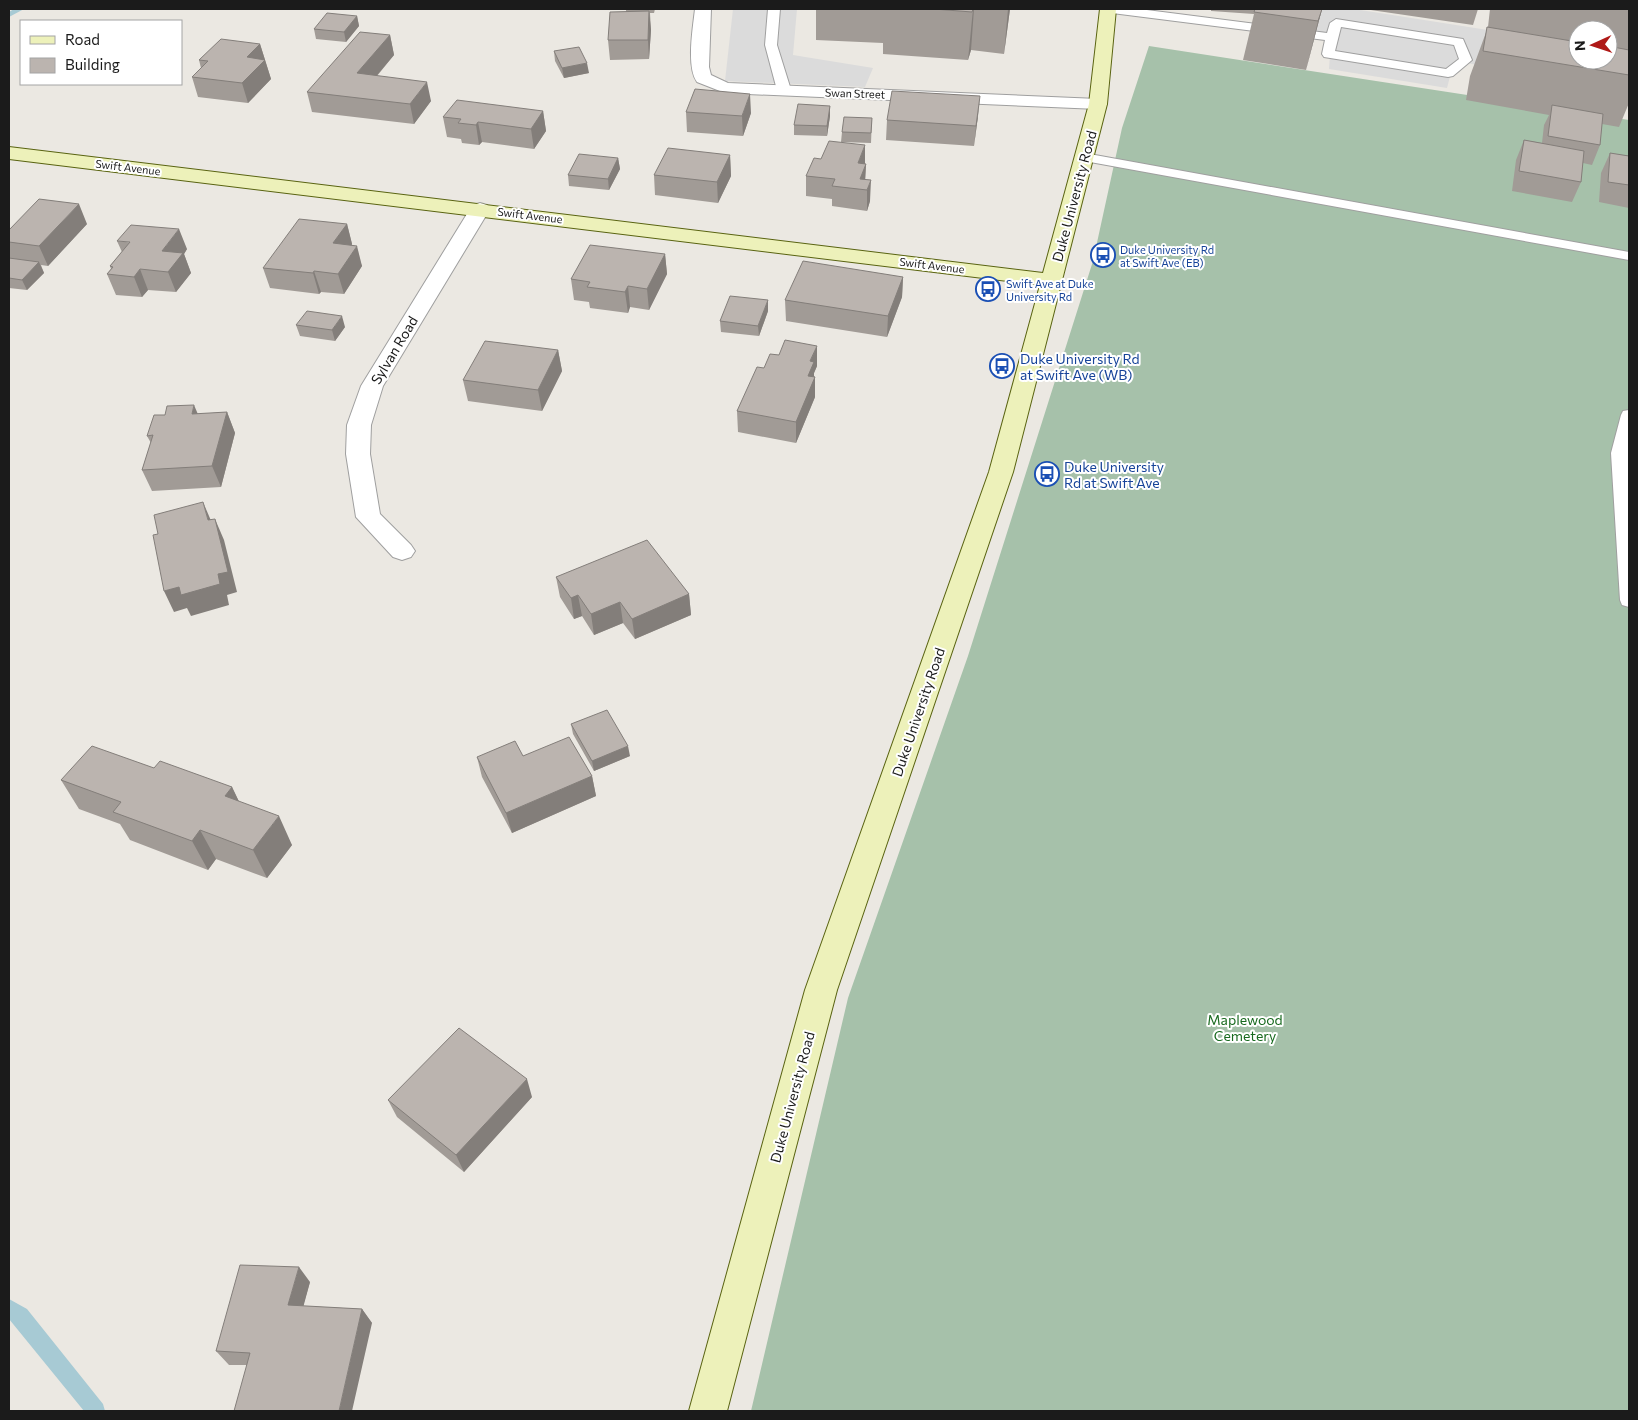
<svg xmlns="http://www.w3.org/2000/svg" width="1638" height="1420" font-family="Commissioner,sans-serif">
	<style>
		.cemetery { fill: #a6c1aa }
		.parking { fill: #dbdbdb }
		.lines { fill: none; stroke-linecap: round; stroke-linejoin: round }
		.stream { fill: #a7cad4; fill-rule: evenodd }
		.lane-casing { stroke: #9f9f9f; stroke-width: 2 }
		.street-casing { stroke: #9f9f9f; stroke-width: 2 }
		.secondary-casing { stroke: #596311; stroke-width: 2 }
		.lane { fill: #fff; fill-rule: evenodd }
		.street { fill: #fff; fill-rule: evenodd }
		.secondary { fill: #edf1ba; fill-rule: evenodd }
		.wall { fill: #a19b96; fill-rule: evenodd }
		.shaded-wall { fill: #837e7a }
		.building { fill: #bbb4af; stroke: #837e7a }
		.labels { text-anchor: middle; dominant-baseline: central; stroke-width: 4; stroke-linejoin: round; paint-order: stroke }
		.far-street-label { font-size: 11px; fill: #1b1b1b; stroke: #fff }
		.far-transit-label { font-size: 11px; fill: #164399; stroke: #fff; text-anchor: start }
		.street-label { font-size: 14px; fill: #1b1b1b; stroke: #fff }
		.transit-label { font-size: 14px; fill: #164399; stroke: #fff; text-anchor: start }
		.park-label { font-size: 14px; fill: #186a1f; stroke: #fff }
	</style>
	<rect width="100%" height="100%" fill="#ebe8e2"/>
	<!-- cemetery -->
	<path class="cemetery" d="M1149,46L1629,120V1411H751L848,998L968,656L1093,261L1122,128Z"/>
	<!-- parking -->
	<path class="parking" d="M733,9H797L793,55L873,68L865,87L725,81Z
		M1276,9H1354L1578,44V60H1608L1623,90L1454,61L1447,88L1329,69L1331,41Z"/>
	<g class="lines">
		<!-- stream -->
		<path class="stream" d="M14,9H24L9,17V12Z
			M9,1299L27,1309L103,1404L105,1411H84L9,1319Z"/>
		<defs>
			<path id="lane" d="M768,9H780L777,45L791,90L784,94L777,90L765,45Z
				M1106,9H1139L1327,33L1330,23L1336,19L1463,39L1472,60L1453,76L1448,77L1324,57L1322,54L1325,40L1112,13ZM1341,27L1454,45L1459,59L1446,69L1335,51Z
				M1084,153L1629,252V260L1079,160L1077,157L1079,154Z
				M1629,410V607L1622,605L1620,600L1611,453L1621,415L1623,411Z"/>
			<path id="street" d="M695,9H711L709,67L711,75L728,83L1098,99L1104,100L1107,104L1104,108L1098,109L725,93L697,82C686,67 693,27 695,9Z
				M480,203L487,205L490,209L383,386L371,425L370,454L380,514L411,545L415,551L411,557L402,560L393,557L356,517L346,454L347,425L361,386L470,209L473,205Z"/>
			<path id="secondary" d="M1100,9H1116L1107,104L1013,472L837,990L727,1411H689L805,990L989,472L1040,285L9,159V147L1043,273L1089,104Z"/>
		</defs>
		<!-- lane casing -->
		<use href="#lane" class="lane-casing"/>
		<!-- street casing -->
		<use href="#street" class="street-casing"/>
		<!-- secondary casing -->
		<use href="#secondary" class="secondary-casing"/>
		<!-- lane -->
		<use href="#lane" class="lane"/>
		<!-- street -->
		<use href="#street" class="street"/>
		<!-- secondary -->
		<use href="#secondary" class="secondary"/>
	</g>
	<!-- wall -->
	<path class="wall" d="M626,9H655L654,13H650L651,30L649,59L610,60L608,40L626,11Z
		M816,9H1010L1004,54L971,50L968,60L883,54V43L816,40Z
		M1211,9H1322L1306,70L1243,60L1254,14L1211,11Z
		M1364,9H1478L1473,25Z
		M1490,9H1629V103L1619,127L1602,124L1600,145L1592,165L1583,163L1581,182L1572,202L1512,191L1516,160L1524,140L1542,143L1544,125L1549,115L1466,100L1470,76L1488,27ZM1578,30H1608V60H1578Z
		M357,16L359,26L346,42L316,39L314,29Z
		M390,35L394,55L377,76L431,101L414,124L312,112L307,92Z
		M260,44L271,79L248,103L198,97L192,77L201,68L199,60Z
		M554,51L589,73L564,78L555,61Z
		M830,106V116L827,136L794,135V125Z
		M543,111L546,131L534,149L482,142L479,145L462,143L461,139L447,137L443,117Z
		M686,112L751,113L743,136L687,132Z
		M978,116L974,146L886,140L887,120Z
		M872,118L871,143L841,142L842,132Z
		M1610,153L1629,156V208L1599,202L1601,173Z
		M730,155L731,176L718,203L655,195L654,175Z
		M618,158L620,169L609,190L569,186L568,175Z
		M865,164H866L865,179L870,201L867,211L832,206V199L806,196V176Z
		M87,224L48,266L41,265L44,273L27,290L9,288V230Z
		M347,224L352,244V245L362,266L344,294L321,292L319,294L270,288L263,268Z
		M117,241L187,249L184,254L191,273L176,292L148,290L142,297L116,295L107,274L111,269L110,266L122,252Z
		M665,254L667,274L649,310L630,307L628,313L590,308L589,302L574,300L571,279Z
		M903,277L902,297L887,337L786,321L785,300Z
		M768,311L759,336L721,332L720,321Z
		M296,325L345,327L335,341L300,336Z
		M558,350L562,371L542,411L468,401L463,380Z
		M817,366L814,373V376L815,377V397L796,443L738,432L737,411L764,368Z
		M227,412L235,433L221,487L152,491L142,470L151,443L147,436L198,414Z
		M556,577L689,594L691,615L635,639L623,623L594,635L582,616L574,619L560,597Z
		M571,724L630,756L594,771L573,734Z
		M523,756L592,776L596,796L512,833L482,777L477,757Z
		M154,768L232,787L239,802L292,845L267,878L216,859L208,870L130,840L120,824L79,809L61,780Z
		M532,1097L464,1172L397,1117L388,1100Z
		M310,1282L303,1306L362,1309L372,1323L247,1365H229L216,1351Z"/>
	<!-- shaded-wall -->
	<path class="shaded-wall" d="M973,9H974L971,50L968,60Z
		M1008,9H1010L1004,54Z
		M1322,9L1306,70L1318,21Z
		M649,11L651,30L649,59L648,40Z
		M357,16L359,26L346,42L344,32Z
		M390,35L394,55L362,93L357,73Z
		M260,44L271,79L248,103L242,83L247,57Z
		M587,63L589,73L564,78L562,68Z
		M427,82L431,101L414,124L410,104Z
		M750,94L751,113L743,136L742,116Z
		M980,96L978,116L974,146L976,126Z
		M830,106V116L827,136V126Z
		M543,111L546,131L534,149L531,129Z
		M478,122L482,142L479,145L476,125Z
		M865,145V166L858,163Z
		M730,155L731,176L718,203L717,182Z
		M618,158L620,169L609,190L608,179Z
		M866,164L865,184L860,179Z
		M871,180L870,201L867,211V190Z
		M79,204L87,224L48,266L39,246Z
		M347,224L352,244L339,264L333,243Z
		M179,229L187,249L184,254L191,273L176,292L168,272L162,251Z
		M357,246L362,266L344,294L338,274Z
		M665,254L667,274L649,310L647,289Z
		M39,262L44,273L27,290L22,280Z
		M140,269L148,290L142,297L134,277Z
		M314,271L321,292L319,294L313,273Z
		M903,277L902,297L887,337L888,316Z
		M628,286L630,307L628,313L625,292Z
		M768,300V311L759,336L758,326Z
		M342,316L345,327L335,341L332,330Z
		M817,346V366L814,373V379L815,377V397L796,443V422L808,376L810,361Z
		M558,350L562,371L542,411L538,390Z
		M194,405L203,426L192,414Z
		M227,412L235,433L221,487L212,466Z
		M203,502L212,523L208,520Z
		M215,519L224,540L237,592L227,595L229,605L191,616L187,608L174,612L164,591L218,574Z
		M689,594L691,615L635,639L632,619Z
		M578,595L582,616L574,619L571,598Z
		M620,602L623,623L594,635L591,614Z
		M628,746L630,756L594,771L592,761Z
		M592,776L596,796L512,833L506,813Z
		M232,787L246,816L225,796Z
		M279,816L292,845L267,878L253,850Z
		M200,830L216,859L208,870L192,841Z
		M527,1079L532,1097L464,1172L456,1155Z
		M299,1267L310,1282L300,1319L288,1305Z
		M362,1309L372,1323L352,1411H339Z"/>
	<!-- building -->
	<path class="building" d="M934,9H973L972,12Z
		M1255,9H1322L1318,21L1254,12Z
		M649,11L648,40H608L610,12Z
		M327,13L357,16L344,32L314,29Z
		M1487,27L1578,42V60H1608V46L1629,50V75L1483,51Z
		M360,32L390,35L357,73L427,82L410,104L307,92Z
		M221,39L260,44L247,57L265,60L242,83L192,77L208,61L199,60Z
		M579,47L587,63L562,68L554,51Z
		M695,89L750,94L742,116L686,112Z
		M892,91L980,96L976,126L887,120Z
		M457,100L543,111L531,129L478,122L476,125L458,123L461,119L443,117Z
		M798,104L830,106L827,126L794,125Z
		M1552,105L1603,114L1600,145L1548,136Z
		M844,117L872,118L871,133L842,132Z
		M1524,140L1584,151L1581,182L1519,171Z
		M829,141L865,145L858,163L866,164L860,179L871,180L867,190L832,186L835,179L806,176L814,158L821,159Z
		M668,148L730,155L717,182L654,175Z
		M1610,153L1629,156V185L1608,182Z
		M579,154L618,158L608,179L568,175Z
		M39,199L79,204L39,246L9,242V230Z
		M299,219L347,224L333,243L357,246L338,274L314,271L313,273L263,268Z
		M131,225L179,229L162,251L183,253L168,272L140,269L134,277L107,274L113,267L110,266L130,242L117,241Z
		M590,245L665,254L647,289L628,286L625,292L587,287L590,282L571,279Z
		M9,258L39,262L22,280L9,278Z
		M803,261L903,277L888,316L785,300Z
		M730,296L768,300L758,326L720,321Z
		M307,311L342,316L332,330L296,325Z
		M785,340L817,346L810,361L814,362L808,376L815,377L796,422L737,411L757,367L764,368L770,354L779,355Z
		M485,341L558,350L538,390L463,380Z
		M194,405L192,414L227,412L212,466L142,470L153,435L147,436L154,415H165L167,406Z
		M203,502L208,520L215,519L228,572L218,574L220,584L181,595L179,587L164,591L153,535L158,534L154,515Z
		M647,540L689,594L632,619L620,602L591,614L578,595L571,598L556,577Z
		M607,710L628,746L592,761L571,724Z
		M569,737L592,776L506,813L477,757L515,741L523,756Z
		M92,746L154,768L160,761L232,787L225,796L279,816L253,850L200,830L192,841L113,812L121,802L61,780Z
		M459,1028L527,1079L456,1155L388,1100Z
		M240,1265L299,1267L288,1305L362,1309L339,1411H234L250,1353L216,1351Z"/>
	<!-- icons -->
	<defs>
		<symbol id="bus-ring" viewBox="-11 -11 22 22"><circle r="9.5" fill="#fff" stroke="#1a4fb4" stroke-width="1.5"/><path d="M-5-6H5V4H4V6H2V4H-2V6H-4V4H-5ZM-3.5-4V0h7V-4ZM-3.5 1.2v1.5H-2V1.2ZM2 1.2v1.5H3.5V1.2Z" fill="#1a4fb4"/></symbol>
	</defs>
	<g fill-rule="evenodd">
		<use href="#bus-ring" x="1089" y="241" width="28" height="28"/>
		<use href="#bus-ring" x="974" y="275" width="28" height="28"/>
		<use href="#bus-ring" x="988" y="352" width="28" height="28"/>
		<use href="#bus-ring" x="1033" y="460" width="28" height="28"/>
	</g>
	<g class="labels">
		<!-- far-street labels -->
		<g class="far-street-label">
			<text transform="translate(855 93) rotate(2)">Swan Street</text>
			<text transform="translate(128 167) rotate(7)">Swift Avenue</text>
			<text transform="translate(530 215) rotate(7)">Swift Avenue</text>
			<text transform="translate(932 265) rotate(7)">Swift Avenue</text>
		</g>
		<!-- far-transit labels -->
		<g class="far-transit-label">
			<text x="1120" y="249">Duke University Rd<tspan x="1120" dy="13">at Swift Ave (EB)</tspan></text>
			<text x="1006" y="283">Swift Ave at Duke<tspan x="1006" dy="13">University Rd</tspan></text>
		</g>
		<!-- street labels -->
		<g class="street-label">
			<text transform="translate(1074 196) rotate(-75)">Duke University Road</text>
			<text transform="translate(394 350) rotate(-59)">Sylvan Road</text>
			<text transform="translate(918 712) rotate(-71)">Duke University Road</text>
			<text transform="translate(792 1097) rotate(-75)">Duke University Road</text>
		</g>
		<!-- transit labels -->
		<g class="transit-label">
			<text x="1020" y="358">Duke University Rd<tspan x="1020" dy="16">at Swift Ave (WB)</tspan></text>
			<text x="1064" y="466">Duke University<tspan x="1064" dy="16">Rd at Swift Ave</tspan></text>
		</g>
		<!-- park labels -->
		<g class="park-label">
			<text x="1245" y="1019">Maplewood<tspan x="1245" dy="16">Cemetery</tspan></text>
		</g>
	</g>
	<!-- border -->
	<rect width="1638" height="1420" fill="none" stroke="#1b1b1b" stroke-width="20"/>
	<!-- legend -->
	<rect x="20" y="20" width="162" height="65" fill="#ffffff" stroke="#a4a4a4"/>
	<rect x="30" y="36" width="25" height="8" fill="#edf1ba" stroke="#a4a4a4"/>
	<text x="65" y="45" font-size="15" fill="#1b1b1b">Road</text>
	<rect x="30" y="58" width="25" height="15" fill="#bbb4af" stroke="#a4a4a4"/>
	<text x="65" y="70" font-size="15" fill="#1b1b1b">Building</text>
	<!-- north arrow -->
	<g transform="translate(1593 45) rotate(267)"><circle r="24" fill="#ffffff" stroke="#a4a4a4"/>
	<path d="M0-4L9 19L0 12L-9 19Z" fill="#af1917"/>
	<text y="-8" font-size="14" font-weight="bold" text-anchor="middle" fill="#1b1b1b">N</text>
	</g>
</svg>
